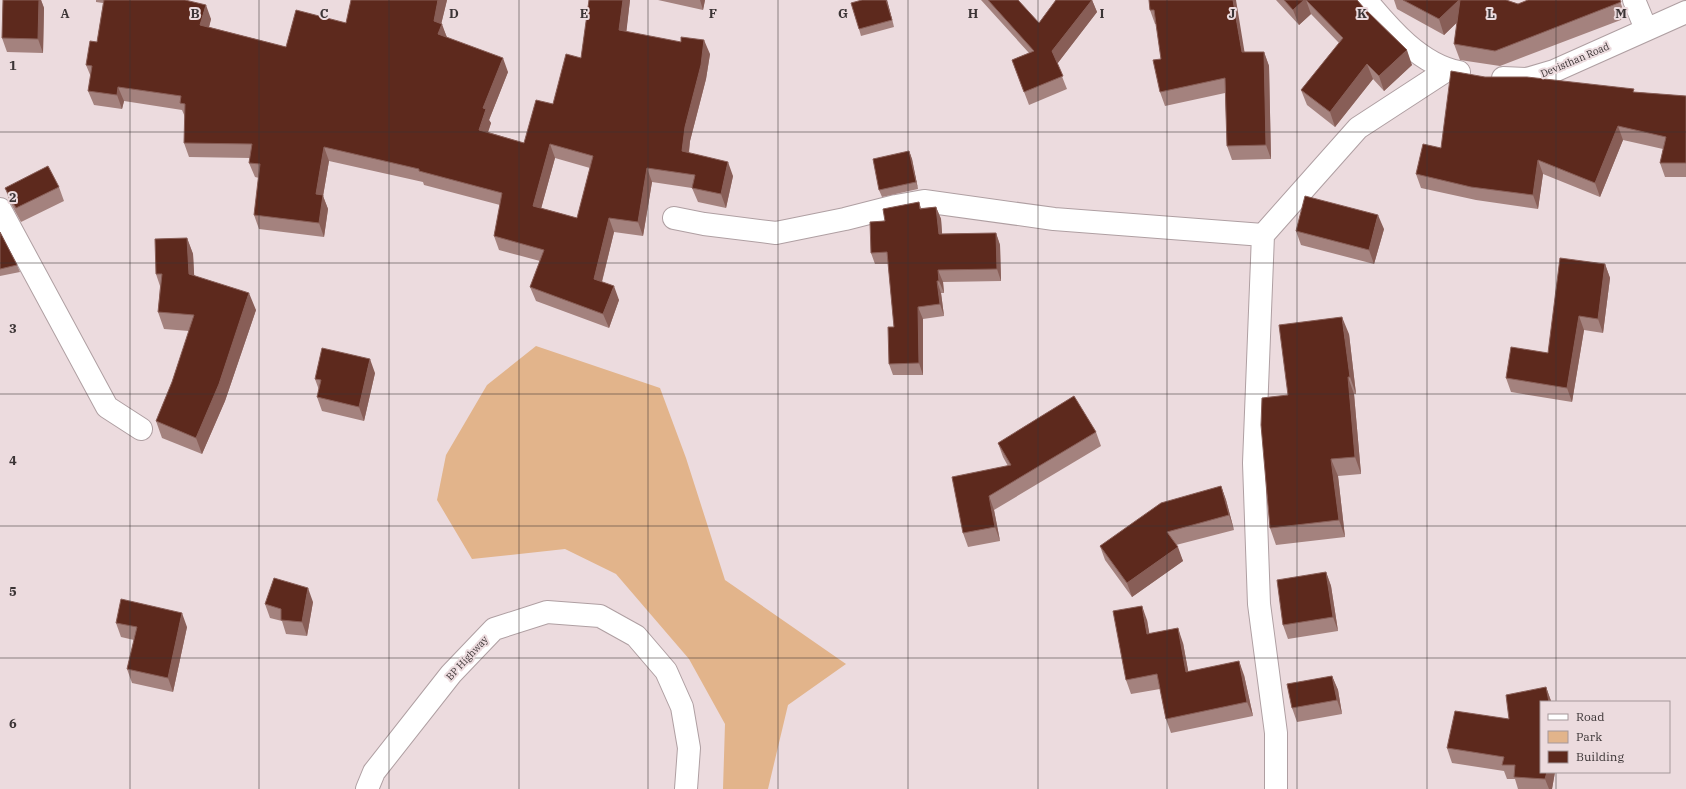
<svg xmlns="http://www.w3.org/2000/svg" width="1686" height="789" font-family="'IBM Plex Serif',serif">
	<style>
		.green { fill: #e2b48b }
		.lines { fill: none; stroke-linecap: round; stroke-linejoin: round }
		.street-casing { stroke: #af9fa2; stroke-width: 24 }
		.highway-casing { stroke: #af9fa2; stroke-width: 24 }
		.street { stroke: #fff; stroke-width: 22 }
		.highway { stroke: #fff; stroke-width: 22 }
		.wall { fill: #a4827e; fill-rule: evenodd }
		.shaded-wall { fill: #885e57 }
		.building { fill: #5d291d; stroke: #885e57; fill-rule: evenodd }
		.grid { fill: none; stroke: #3b3435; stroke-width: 1; stroke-opacity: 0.55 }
		.labels { text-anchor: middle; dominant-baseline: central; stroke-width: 4; stroke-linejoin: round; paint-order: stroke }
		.street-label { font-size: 10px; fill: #3b3435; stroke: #ecdbde }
		.grid-label { font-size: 13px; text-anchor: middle; font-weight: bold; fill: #3b3435; stroke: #ecdbde; stroke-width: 4; stroke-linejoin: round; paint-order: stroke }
	</style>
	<rect width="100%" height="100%" fill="#ecdbde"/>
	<!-- green -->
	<path class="green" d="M536,346L660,388L686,458L725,580L846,664L788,705L768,789H723L725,724L689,659L616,574L565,549L472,559L437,500L446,455L487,385Z"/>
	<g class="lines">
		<defs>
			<path id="street" d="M1366,0C1390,29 1421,65 1459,72
				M1634,0L1646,29
				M1503,78L1527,79L1554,71L1686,12
				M0,209L107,407L141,429
				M674,218L704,224L776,233L845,219L896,206L924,201L1054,219L1263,235
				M1276,789V733L1259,604L1254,463L1263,235L1358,128L1447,70"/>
			<path id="highway" d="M367,789L374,772L451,674L494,629L547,612L600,616L636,636L666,671L682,707L689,748L686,789"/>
		</defs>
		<!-- street casing -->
		<use href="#street" class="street-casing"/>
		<!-- highway casing -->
		<use href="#highway" class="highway-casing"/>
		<!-- street -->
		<use href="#street" class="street"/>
		<!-- highway -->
		<use href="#highway" class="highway"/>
	</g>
	<!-- wall -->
	<path class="wall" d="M3,0H41L44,8L43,53L7,52L2,38Z
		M96,0H185L211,19L209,27L286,47L346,23L447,0L441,24L447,37L508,72L489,120L491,123L488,132L524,143L553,104L581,58L589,0H630L626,32L710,54L706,79L690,141L689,153L733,176L726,208L698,202L692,188L652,182L643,236L614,232L602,282L619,300L609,328L536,301L530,287L540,261L499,250L494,236L500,205L424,185L423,182L329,161L323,196L328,209L324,237L259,229L254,215L259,178L255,177L249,163L250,158L189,157L184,143L185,117L182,110L124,101L122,109L94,105L88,91L91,77L86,65L97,42L103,3L96,2ZM555,158L590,168L577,218L541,208Z
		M658,0H705L703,10Z
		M862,0H887L894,27L861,36L859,29Z
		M981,0H1018L1039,23L1056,0H1092L1097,12L1057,64L1067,89L1029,105L1012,60L1029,53Z
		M1149,0L1245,52H1264L1269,66L1271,159L1232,160L1227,146L1225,93L1165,106L1160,92L1161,59L1156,24H1155L1150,10Z
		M1276,0H1357L1412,65L1384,91L1373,79L1335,127L1307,105L1301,90L1339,43L1311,14L1299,25Z
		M1394,0H1506L1518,4L1620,1L1626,18L1500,66L1460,60L1454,44L1457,22L1444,35L1397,9Z
		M1485,77L1635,92L1686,96V177H1665L1660,163L1663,149L1623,140L1600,197L1543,174L1538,209L1476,200L1421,188L1416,174L1441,148Z
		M909,151L912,159L918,189L882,197L879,190Z
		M59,187L64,201L21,222L10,202L5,188Z
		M919,202L921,208L936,207L941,219L942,234L996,233L1000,245L1001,281L943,282L944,293H941L944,316L923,319V375H893L889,364L894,327L888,264H875L871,253L885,221Z
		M1384,229L1374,264L1301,245L1296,231Z
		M0,232L17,265L20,272L0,276Z
		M187,238L193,254L194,275L256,310L225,401L202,454L162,438L156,421L172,382L189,331L164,329L158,312L160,286L156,274Z
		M1605,264L1610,278L1603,333L1584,330L1572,402L1511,392L1506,378L1548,353Z
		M1349,334L1356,394H1354L1361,474L1338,476L1345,537L1276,545L1270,528L1288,395Z
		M375,373L364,421L322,411L317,397L319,390L315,379Z
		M1096,432L1101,446L994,510L1000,541L968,547L963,533L1008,466L1003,457L998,443Z
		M1221,486L1226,500L1234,530L1176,545L1183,561L1132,597L1105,560L1100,546Z
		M1326,572L1331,586L1338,631L1288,639L1283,625Z
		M313,602L307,636L286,634L282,621L270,618L265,604Z
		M1147,620L1149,634L1183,643L1188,671L1244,675L1253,716L1171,733L1166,719L1160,689L1131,694L1126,680Z
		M116,623L187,627L173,692L132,683L127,669L134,640L121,637Z
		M1332,676L1338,690L1342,714L1297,722L1292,708Z
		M1546,687L1551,701L1541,772H1555L1552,789H1518L1515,779H1507L1504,771L1452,763L1447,748L1509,719Z"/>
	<!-- shaded-wall -->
	<path class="shaded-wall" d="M39,0H41L44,8L43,53L38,39Z
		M438,0H447L440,29L442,24L447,38L443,48L434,21Z
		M623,0H630L625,44L619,30Z
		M700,0H705L703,10Z
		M886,0H887L894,27L892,20Z
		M1092,0L1097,12L1057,64L1052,51Z
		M1233,0H1236L1247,67L1242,52Z
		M1304,0H1306L1311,14L1299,25L1293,10Z
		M1459,0H1461L1466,14L1444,35L1439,19Z
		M206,5L211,19L206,39L200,25Z
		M704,40L710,54L706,79L690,141L687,166L682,151L685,127Z
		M1407,50L1412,65L1384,91L1379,76Z
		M1264,52L1269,66L1271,159L1266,145Z
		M503,58L508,72L489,120L491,123L484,144L479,130L483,108Z
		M1367,64L1373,79L1335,127L1330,112Z
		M118,87L124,101L122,109L117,95Z
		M1618,126L1623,140L1600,197L1595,183Z
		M550,144L555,158L538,220L533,206Z
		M324,147L329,161L323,196L328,209L324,237L319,223L316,194Z
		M909,151L912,159L918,189L916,182Z
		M1538,160L1543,174L1538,209L1533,195Z
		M728,162L733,176L726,208L721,194Z
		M647,168L652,182L643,236L638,222Z
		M936,207L941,219L943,246L939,234Z
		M1378,215L1384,229L1374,264L1369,250Z
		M609,218L614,232L599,293L594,279Z
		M996,233L1000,245L1001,281L997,269Z
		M187,238L193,254L195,290L189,274Z
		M1605,264L1610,278L1603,333L1598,319Z
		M938,270L943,282L944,293L939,281Z
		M937,281L941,293L944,316L940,304Z
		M614,286L619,300L609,328L603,314Z
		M249,293L256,310L225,401L202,454L196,438Z
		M918,307L923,319V375L919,363Z
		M1579,316L1584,330L1572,402L1567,388Z
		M1342,317L1349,334L1356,394L1350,377Z
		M370,359L375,373L364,421L359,407Z
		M1348,377L1354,394L1361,474L1355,457Z
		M1331,459L1338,476L1345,537L1339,520Z
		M1221,486L1226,500L1234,530L1229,515Z
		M989,496L994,510L1000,541L995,527Z
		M1178,547L1183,561L1132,597L1127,583Z
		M1326,572L1331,586L1338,631L1333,617Z
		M308,588L313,602L307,636L302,622Z
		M1142,606L1147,620L1152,648L1147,634Z
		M182,613L187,627L173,692L168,678Z
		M1178,628L1183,643L1191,686L1186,672Z
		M1239,661L1244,675L1253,716L1247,702Z
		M1332,676L1338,690L1342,714L1337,700Z
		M1546,687L1551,701L1552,702H1549Z
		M1547,772H1555L1552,789H1549L1545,779Z"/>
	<!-- building -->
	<path class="building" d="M3,0H39L38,39L2,38Z
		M104,0H185L206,5L200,25L286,47L296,10L346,23L351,0H438L434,21L442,24L438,34L503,58L483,108L486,109L479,130L524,143L536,100L553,104L566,54L581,58L589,0H623L619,30L681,42V37L704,40L701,65L685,127L682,151L728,162L721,194L692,188L695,175L647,168L638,222L609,218L594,279L614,286L603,314L530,287L544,250L494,236L502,193L419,171V169L324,147L316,194L323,195L319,223L254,215L260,164L249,163L252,144L184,143L185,104L180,103L181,96L118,87L117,95L88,91L92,66L86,65L90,41L97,42ZM550,144L593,156L577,218L533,206Z
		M862,0H886L892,20L859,29L851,3Z
		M988,0H1018L1039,23L1056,0H1092L1052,51L1063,76L1024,92L1012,60L1034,51Z
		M1149,0H1233L1242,52H1264L1266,145L1227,146L1225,78L1160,92L1153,60L1161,59L1154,10H1150Z
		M1284,0H1304L1293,10Z
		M1306,0H1357L1364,8L1407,50L1379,76L1367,64L1330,112L1301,90L1343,38Z
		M1403,0H1459L1439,19Z
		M1460,0H1506L1518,4L1528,0H1620L1621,2L1495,51L1454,44Z
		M1451,71L1485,77H1527L1634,89L1633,92L1686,96V163H1660L1666,137L1618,126L1595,183L1538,160L1533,195L1471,187L1416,174L1423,144L1441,148Z
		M909,151L916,182L879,190L873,159Z
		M48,166L59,187L16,208L5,188Z
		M1305,196L1378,215L1369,250L1296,231Z
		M919,202L920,209L936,207L939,234L996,233L997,269L938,270L939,281H937L940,304L918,307L919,363L889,364L888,327H894L887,252L871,253L870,222L885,221L883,209Z
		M0,232L17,265L0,269Z
		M187,238L189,274L249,293L219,384L196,438L156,421L172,382L194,315L158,312L162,274H156L155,239Z
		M1560,258L1605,264L1598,319L1579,316L1567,388L1506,378L1511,347L1548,353Z
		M1342,317L1350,377H1348L1355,457L1331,459L1339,520L1270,528L1261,425L1262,398L1288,395L1279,325Z
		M322,348L370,359L359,407L317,397L321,380L315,379Z
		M1074,396L1096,432L989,496L995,527L963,533L952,477L1011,465L998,443Z
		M1221,486L1229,515L1167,532L1178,547L1127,583L1100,546L1161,503Z
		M1326,572L1333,617L1283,625L1277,580Z
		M274,578L308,588L302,622L281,620V609L265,604Z
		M121,599L182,613L168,678L127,669L137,627L116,623Z
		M1142,606L1147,634L1178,628L1186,672L1239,661L1247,702L1166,719L1157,674L1126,680L1113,611Z
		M1332,676L1337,700L1292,708L1287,684Z
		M1546,687L1549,702H1541V772H1547L1545,779L1514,777L1515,765H1502L1504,757L1447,748L1455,711L1509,719L1506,695Z"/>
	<!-- grid -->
	<path class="grid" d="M130,0V789M259,0V789M389,0V789M519,0V789M648,0V789M778,0V789M908,0V789M1038,0V789M1167,0V789M1297,0V789M1427,0V789M1556,0V702M0,132H1686M0,263H1686M0,394H1686M0,526H1686M0,658H1686M1556,772V789"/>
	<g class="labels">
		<!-- street labels -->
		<g class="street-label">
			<text transform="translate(1575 60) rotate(-23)">Devisthan Road</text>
			<text transform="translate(467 658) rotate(-47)">BP Highway</text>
		</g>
	</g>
	<g class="grid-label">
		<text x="65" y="18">A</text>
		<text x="195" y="18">B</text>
		<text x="324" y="18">C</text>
		<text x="454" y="18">D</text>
		<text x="584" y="18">E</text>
		<text x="713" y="18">F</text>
		<text x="843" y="18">G</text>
		<text x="973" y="18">H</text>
		<text x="1102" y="18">I</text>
		<text x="1232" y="18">J</text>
		<text x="1362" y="18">K</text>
		<text x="1491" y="18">L</text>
		<text x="1621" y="18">M</text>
		<text x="13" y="70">1</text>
		<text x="13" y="202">2</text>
		<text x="13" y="333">3</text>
		<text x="13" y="465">4</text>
		<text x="13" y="596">5</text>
		<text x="13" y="728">6</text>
	</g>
	<!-- legend -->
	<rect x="1540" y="701" width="130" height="72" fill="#ecdbde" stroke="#a5989a"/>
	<rect x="1548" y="714" width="20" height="6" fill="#ffffff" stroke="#a5989a"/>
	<text x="1576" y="721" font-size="12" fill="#3b3435">Road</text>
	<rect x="1548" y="731" width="20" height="12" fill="#e2b48b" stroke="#a5989a"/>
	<text x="1576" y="741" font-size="12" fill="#3b3435">Park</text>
	<rect x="1548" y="751" width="20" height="12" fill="#5d291d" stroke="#a5989a"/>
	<text x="1576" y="761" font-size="12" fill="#3b3435">Building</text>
</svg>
